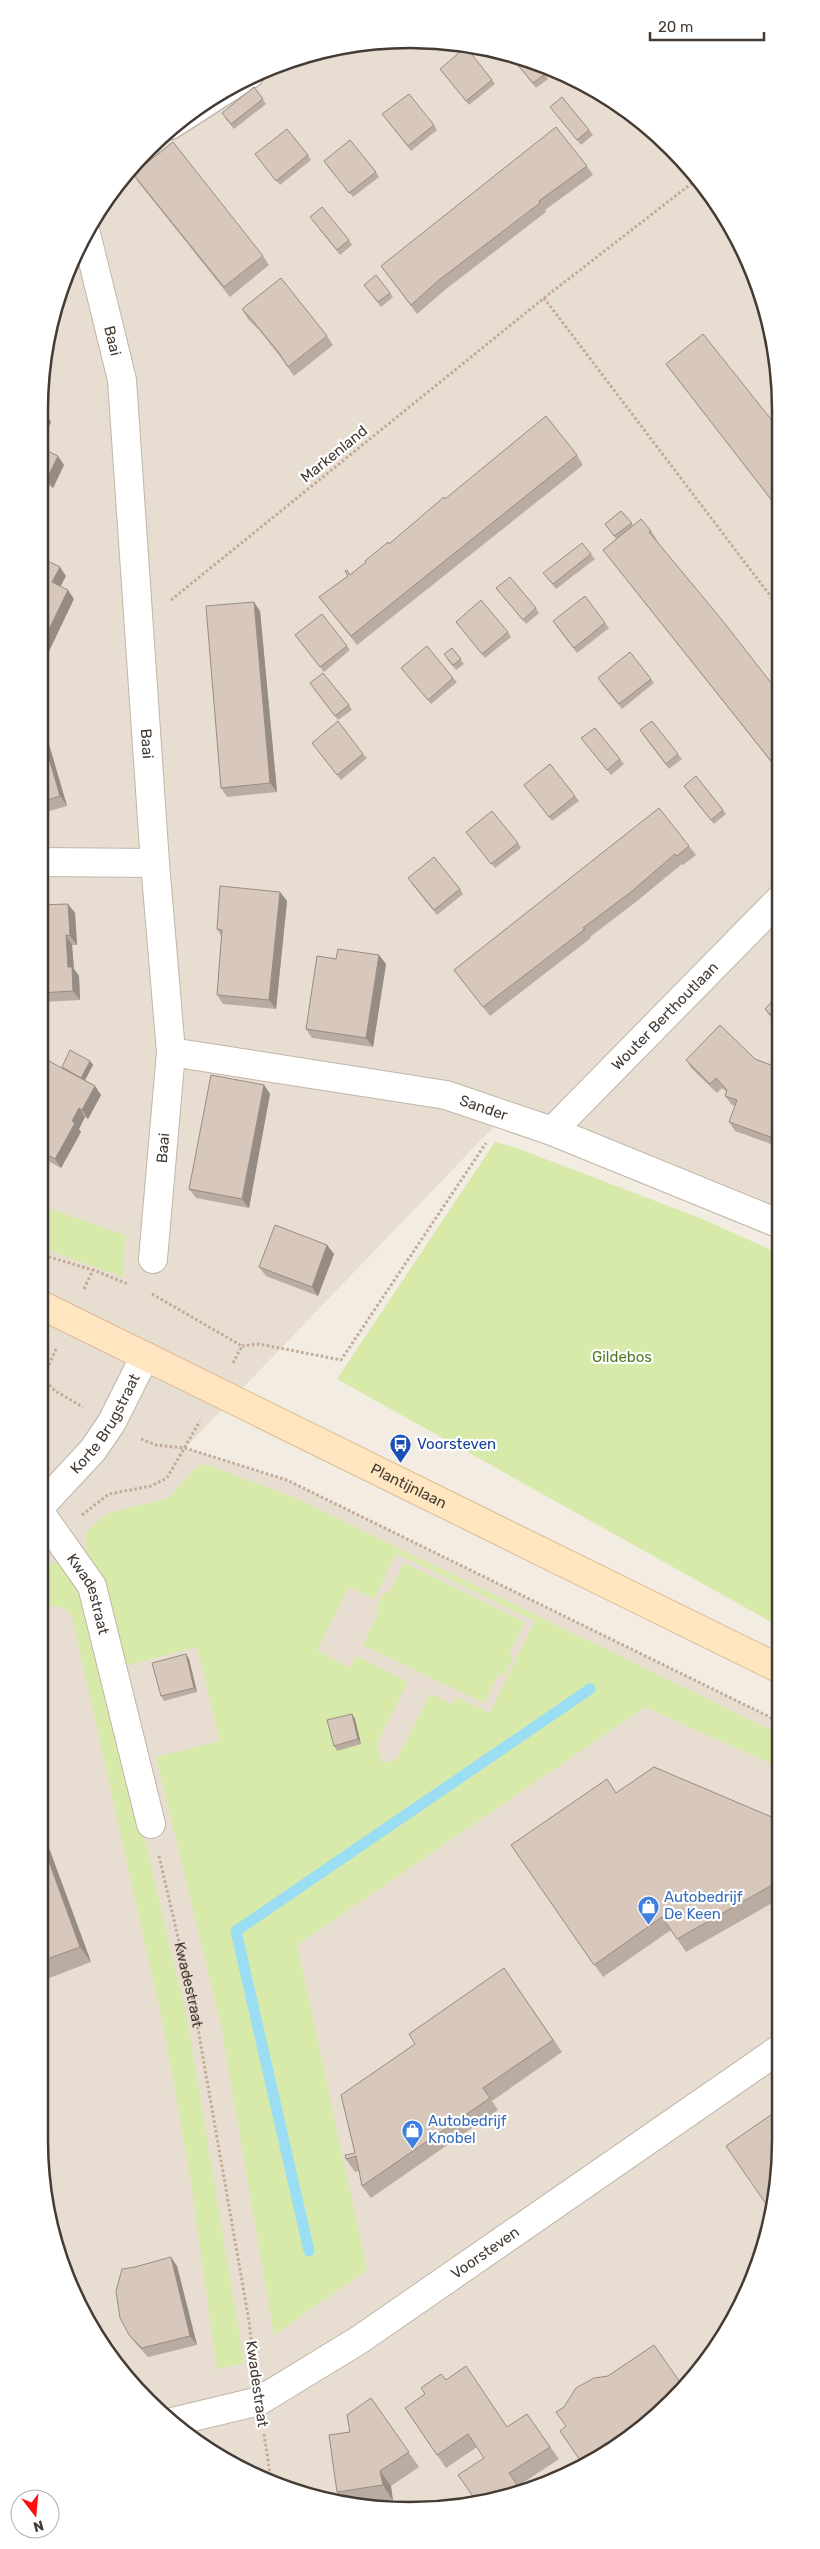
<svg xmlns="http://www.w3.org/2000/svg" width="820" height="2549" font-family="Rubik,sans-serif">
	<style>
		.residential { fill: #e7ddd1 }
		.green { fill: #d7eaa9; fill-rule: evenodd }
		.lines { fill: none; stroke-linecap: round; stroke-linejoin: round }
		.stream { stroke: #9bdef4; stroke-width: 11 }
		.service-casing { stroke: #c2b5a8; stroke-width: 25 }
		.minor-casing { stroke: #c2b5a8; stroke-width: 30 }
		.secondary-casing { stroke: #d9bb92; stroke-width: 30 }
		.path { stroke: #c1ab96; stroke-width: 3; stroke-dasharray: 2.5 2.5; stroke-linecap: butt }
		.service { stroke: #fff; stroke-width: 22 }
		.minor { stroke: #fff; stroke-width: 28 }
		.secondary { stroke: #ffe6c1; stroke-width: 28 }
		.wall { fill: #baaca1 }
		.shaded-wall { fill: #978c83 }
		.building { fill: #d8c8bb; stroke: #978c83 }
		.labels { text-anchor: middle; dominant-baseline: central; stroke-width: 4.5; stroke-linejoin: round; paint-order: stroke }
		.street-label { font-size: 15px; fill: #453b33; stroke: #fff }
		.park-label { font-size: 15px; fill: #527a23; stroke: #fff }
		.transit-label { font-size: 15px; fill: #164399; stroke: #fff; text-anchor: start }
		.shop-label { font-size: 15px; fill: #366cbe; stroke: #fff; text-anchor: start }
		.rim { fill: none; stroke: #453b33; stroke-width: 2.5 }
	</style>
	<rect width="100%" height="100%" fill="#f3ece3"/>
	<!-- residential -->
	<path class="residential" d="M410,39L483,46L595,88L673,148L743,246L778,361L780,1224L505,1115L185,1448L287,1480L780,1722L781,2139L774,2212L753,2281L719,2345L636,2434L574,2472L506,2498L435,2509L362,2507L246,2472L184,2433L131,2384L67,2281L46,2211L39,2139V410L46,337L67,268L101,204L148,147L204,101L268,67L338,46Z"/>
	<!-- green -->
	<path class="green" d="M495,1142L514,1147L700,1218L780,1254V1627L337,1379Z
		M39,1205L125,1235L123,1277L39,1247Z
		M200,1465H208L300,1500L781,1735V1768L645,1707L297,1945L367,2270L274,2335L221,2025L156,1757L220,1741L219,1737L197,1647L124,1666L100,1572L87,1554L86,1532L108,1513L169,1498L193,1470ZM396,1553L535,1621L490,1713L456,1697L452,1704L430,1694L397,1759L382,1763L377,1743L408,1682L356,1656L350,1668L317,1650L349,1587L374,1599Z
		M54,1562L62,1564L84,1605L134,1795L187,2018L244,2363L217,2369L190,2176L163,2024L72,1617C66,1604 51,1604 39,1609V1575Z
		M404,1563L525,1622L509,1654L513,1657L504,1676L499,1673L484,1703L363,1645L379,1612L375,1610L384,1592L389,1594Z"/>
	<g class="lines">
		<!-- stream -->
		<path class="stream" d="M309,2251L236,1931L590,1689"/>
		<defs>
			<path id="service" d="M171,128L252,76"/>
			<g id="minor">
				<path id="s2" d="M86,233L122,380L155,863L171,1052L153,1259"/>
				<path d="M39,862L155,863"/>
				<path id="s3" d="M171,1052L446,1095L552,1131L780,1224"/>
				<path id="s4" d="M552,1131L779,900"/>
				<path id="s5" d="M39,1508L93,1450L112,1422L145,1356"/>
				<path id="s6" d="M39,1511L92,1586L151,1824"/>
				<path id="s7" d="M172,2422L259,2401L359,2340L781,2048"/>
			</g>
			<g id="secondary">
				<path id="s8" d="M39,1304L780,1669"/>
			</g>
		</defs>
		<!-- service casing -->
		<use href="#service" class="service-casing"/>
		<!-- minor casing -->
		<use href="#minor" class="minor-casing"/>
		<!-- secondary casing -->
		<use href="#secondary" class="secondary-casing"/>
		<!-- path -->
		<g class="path">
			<path d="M544,298L778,606"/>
			<path d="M171,600L544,298L696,180"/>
			<path d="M39,1254L93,1270"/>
			<path d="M84,1289L93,1270L128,1284"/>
			<path d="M152,1294L242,1346"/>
			<path d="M242,1346L259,1344L341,1360L486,1143"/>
			<path d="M233,1363L242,1346"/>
			<path d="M39,1374L55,1391L83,1407"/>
			<path d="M39,1393L43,1378L56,1349"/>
			<path d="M141,1439L156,1445L185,1448L287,1480L780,1722"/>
			<path d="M82,1515L109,1494L151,1486L167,1478L200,1421"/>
			<path id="s1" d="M159,1856L194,2006L249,2321L254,2366"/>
			<path d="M264,2434L271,2480"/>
		</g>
		<!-- service -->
		<use href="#service" class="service"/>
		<!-- minor -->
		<use href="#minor" class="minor"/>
		<!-- secondary -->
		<use href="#secondary" class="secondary"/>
	</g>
	<!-- wall -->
	<path class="wall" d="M511,57L545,74L548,79L536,88Z
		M444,74L492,80L495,84L469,105Z
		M254,87L266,104L234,129L225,118Z
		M554,111L589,130L593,135L581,145Z
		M386,119L434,125L437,130L411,151Z
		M255,154L308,155L311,160L280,185Z
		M327,166L376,172L379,177L353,197Z
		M587,166L593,175L545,210L546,212L446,289L417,314L381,266Z
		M133,174L263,256L269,265L230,297L139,183Z
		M313,221L349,240L352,245L340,255Z
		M368,290L390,293L393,297L381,307Z
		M242,309L327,336L333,345L294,376L282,359L259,330L248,319Z
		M666,364L778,428V509L673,373Z
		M39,411L45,413L51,422L40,446L42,448L64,465L53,488L46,484L39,499Z
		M577,455L583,465L357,645L319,597L350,575L445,499Z
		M621,511L633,525L651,531L657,540L656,541L779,693V772L610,559L603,550L616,539L605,524Z
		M591,554L595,559L556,589L543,573Z
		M496,588L536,608L539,613L526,624Z
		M260,611L277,792L227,797L221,788Z
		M456,622L508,632L511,637L485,658Z
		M605,623L609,628L577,653L556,626Z
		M298,639L347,646L350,650L324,672Z
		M452,648L464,664L456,670L447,659Z
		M401,668L453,678L457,682L431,704Z
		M651,679L654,683L622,709L601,683Z
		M313,688L349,705L352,710L338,720Z
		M39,724L46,734L67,806L39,814Z
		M643,735L678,754L682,759L669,769Z
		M581,738L620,759L624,764L611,775Z
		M312,743L363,754L367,758L341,780Z
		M524,785L575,796L579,801L552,821Z
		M687,791L723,810L726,814L714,824Z
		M466,832L518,843L521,848L495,868Z
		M689,846L696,855L683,865L682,864L637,901L590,937L591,938L490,1016L454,970Z
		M411,883L460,889L463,894L437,915Z
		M287,901L276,1009L223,1004L217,995L222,937L217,929Z
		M68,904L75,913L77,945H72L74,969L79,976L80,1000L42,1002L39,997V905Z
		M379,955L386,964L373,1047L312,1038L306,1029L336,959Z
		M779,994V1025L768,1014L765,1009Z
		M755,1059L779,1068V1147L735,1131L729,1122L735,1106L732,1105L725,1096L727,1092L722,1088L717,1093L692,1069L686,1060Z
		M90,1061L93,1065L85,1080L95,1086L101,1095L88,1119L85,1117L79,1129L81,1132L61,1168L39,1156V1075L63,1068L62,1067Z
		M264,1085L270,1094L249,1208L196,1198L189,1189Z
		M327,1245L334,1254L318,1296L266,1276L259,1267Z
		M186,1654L189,1659L197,1692L164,1701L161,1696Z
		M352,1714L355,1719L361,1744L337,1751L334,1746Z
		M616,1792L781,1821V1898L686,1952L671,1930L603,1977L511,1845Z
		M39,1821L91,1962L39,1982Z
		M504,1968L562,2052L492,2101L498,2110L371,2198L362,2186L359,2171L355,2172L346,2159L355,2153L415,2044Z
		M39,2113L47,2135L39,2138Z
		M177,2266L197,2345L148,2357L136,2344L129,2335Z
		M446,2380L507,2427L527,2414L559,2459L518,2486L484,2458L477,2447L446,2468L405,2408Z
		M371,2398L419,2467L391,2486L393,2501L358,2506L344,2502L337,2492Z"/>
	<!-- shaded-wall -->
	<path class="shaded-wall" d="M45,413L51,422L40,446L45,453L39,450V427Z
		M58,456L64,465L53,488L47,479Z
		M39,475L46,484L39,499Z
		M60,567L66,576L58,591L52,582Z
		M68,590L74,599L42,666L39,662V650Z
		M254,602L260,611L277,792L270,783Z
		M39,725L46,734L67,806L60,796Z
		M280,892L287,901L276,1009L269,1000Z
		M68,904L75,913L77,945L70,936Z
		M66,935L72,945L74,969L79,976L80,1000L73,991L68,967Z
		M379,955L386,964L373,1047L366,1038Z
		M90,1061L93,1065L84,1082L81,1078Z
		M264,1085L270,1094L249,1208L242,1199Z
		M95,1086L101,1095L88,1119L82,1110Z
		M79,1108L85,1117L79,1129L81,1132L61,1168L55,1159L72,1121Z
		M327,1245L334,1254L318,1296L312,1287Z
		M186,1654L189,1659L197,1692L194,1688Z
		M352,1714L355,1719L361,1744L358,1739Z
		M39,1821L91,1962L80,1947L39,1834Z
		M39,2113L47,2135L39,2123Z
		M171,2257L177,2266L197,2345L190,2336Z
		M380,2471L391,2486L393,2501L383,2485Z"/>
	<!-- building -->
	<path class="building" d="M466,47L492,80L466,101L440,69Z
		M511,57L540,67L545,74L533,83Z
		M254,87L263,99L231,124L222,113Z
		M409,94L434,125L408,146L382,114Z
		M562,97L589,130L577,140L550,107Z
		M556,127L587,166L539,201L540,203L439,280L411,305L381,266Z
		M287,129L308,155L276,181L255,154Z
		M350,140L376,172L349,193L324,161Z
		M173,142L263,256L224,287L133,174Z
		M322,207L349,240L337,250L310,217Z
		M736,236L743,246L744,248L734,237Z
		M376,275L390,293L378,302L364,285Z
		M281,278L327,336L288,367L279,353L253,321L242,309Z
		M703,334L778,428V506L777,507L666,364Z
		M39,411L45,413L39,427Z
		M546,416L577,455L351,636L319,597L348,576L345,571L347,570L350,575L366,562L365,561L388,542L389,544L444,497L445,499Z
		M39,447L58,456L47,479L39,475V476Z
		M621,511L632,523L614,536L605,524Z
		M641,519L651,531L649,532L722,620L779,693V771L603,550Z
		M582,543L591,554L553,584L543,573Z
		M39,557L60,567L52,582L68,590L39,650Z
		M510,577L536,608L523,620L496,588Z
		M585,596L605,623L574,648L553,621Z
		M481,600L508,632L482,654L456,622Z
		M254,602L270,783L221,788L206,606Z
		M322,614L347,646L320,667L295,635Z
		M427,646L453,678L428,700L401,668Z
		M452,648L461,659L453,665L444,654Z
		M630,652L651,679L619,704L598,678Z
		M323,673L349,705L335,716L310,683Z
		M338,721L363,754L337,775L312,743Z
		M652,721L678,754L666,764L640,730Z
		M39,724L60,796L39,803Z
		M595,728L620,759L607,770L581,738Z
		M550,764L575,796L549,817L524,785Z
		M696,776L723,810L711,820L684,786Z
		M659,808L689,846L677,856L675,854L631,892L583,928L585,929L483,1007L454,970Z
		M492,811L518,843L491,864L466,832Z
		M434,857L460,889L434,910L408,878Z
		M220,886L280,892L269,1000L217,995L222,930L217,929Z
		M68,904L70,936L66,935L68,967H72L73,991L39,993V905Z
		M338,949L379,955L366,1038L306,1029L317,956L336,959Z
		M779,994V1023L765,1009Z
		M720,1025L755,1059L779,1068V1140L729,1122L737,1100L725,1096L727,1090L716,1078L710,1084L686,1060Z
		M70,1050L90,1061L81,1078L62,1067Z
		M47,1060L95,1086L82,1110L79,1108L72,1121L75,1123L55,1159L39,1150V1075Z
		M211,1075L264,1085L242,1199L189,1189Z
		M275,1225L327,1245L312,1287L259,1267Z
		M186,1654L194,1688L161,1696L152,1663Z
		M352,1714L358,1739L334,1746L327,1720Z
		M654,1767L781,1821V1880L677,1939L662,1917L594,1965L511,1845L607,1779L616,1793Z
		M39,1834L80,1947L39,1962Z
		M504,1968L553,2040L483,2088L490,2098L362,2186L356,2156L346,2159L345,2155L355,2153L341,2095L415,2044L409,2034Z
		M781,2108V2139L773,2214L726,2146Z
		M171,2257L190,2336L142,2348L129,2335L120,2318L116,2291L122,2269L135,2267Z
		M654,2345L682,2385L636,2434L584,2466L560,2431L566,2426L556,2412L564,2407L576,2388L594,2378L608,2376Z
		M466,2366L507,2427L527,2414L550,2447L509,2473L522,2492L506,2498L477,2502L458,2475L484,2458L468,2434L437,2455L405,2408L425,2394L421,2388L441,2374L446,2380Z
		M371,2398L409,2452L380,2471L383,2485L337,2492L329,2435L350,2432L347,2415Z"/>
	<!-- icons -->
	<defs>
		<symbol id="bus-pin" viewBox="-11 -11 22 30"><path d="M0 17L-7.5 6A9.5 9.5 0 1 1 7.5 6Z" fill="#1a4fb4" stroke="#fff"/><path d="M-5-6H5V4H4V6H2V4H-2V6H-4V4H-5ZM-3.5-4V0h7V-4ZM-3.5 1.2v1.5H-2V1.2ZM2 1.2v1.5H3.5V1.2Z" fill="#fff"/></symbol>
		<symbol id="shop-pin" viewBox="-11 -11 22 30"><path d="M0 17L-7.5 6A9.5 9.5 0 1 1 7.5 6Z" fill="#3f7fe0" stroke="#fff"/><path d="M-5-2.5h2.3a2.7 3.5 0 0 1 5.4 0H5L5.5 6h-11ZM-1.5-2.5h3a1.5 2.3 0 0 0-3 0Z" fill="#fff"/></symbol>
	</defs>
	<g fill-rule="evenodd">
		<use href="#bus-pin" x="388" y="1432" width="25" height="34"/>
		<use href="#shop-pin" x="636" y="1894" width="25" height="34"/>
		<use href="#shop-pin" x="400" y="2118" width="25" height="34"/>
	</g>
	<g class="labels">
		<!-- street labels -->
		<g class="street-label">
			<text stroke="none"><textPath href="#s2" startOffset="111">Baai</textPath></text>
			<text transform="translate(334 454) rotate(-39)">Markenland</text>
			<text stroke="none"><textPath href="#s2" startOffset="516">Baai</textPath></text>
			<text stroke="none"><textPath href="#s4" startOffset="161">Wouter Berthoutlaan</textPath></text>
			<text stroke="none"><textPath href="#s3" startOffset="318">Sander</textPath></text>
			<text transform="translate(163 1148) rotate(-85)">Baai</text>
			<text stroke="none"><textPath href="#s5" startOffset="108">Korte Brugstraat</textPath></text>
			<text stroke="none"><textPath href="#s8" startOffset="412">Plantijnlaan</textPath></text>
			<text stroke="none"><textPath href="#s6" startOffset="98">Kwadestraat</textPath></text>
			<text stroke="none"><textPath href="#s1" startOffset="132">Kwadestraat</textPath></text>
			<text stroke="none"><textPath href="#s7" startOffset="360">Voorsteven</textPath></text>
			<text transform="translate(257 2384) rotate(82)">Kwadestraat</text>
		</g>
		<!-- park labels -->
		<g class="park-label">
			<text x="622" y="1357">Gildebos</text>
		</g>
		<!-- transit labels -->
		<g class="transit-label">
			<text x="417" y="1444">Voorsteven</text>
		</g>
		<!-- shop labels -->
		<g class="shop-label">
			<text x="664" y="1897">Autobedrijf<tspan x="664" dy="17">De Keen</tspan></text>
			<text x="428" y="2121">Autobedrijf<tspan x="428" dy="17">Knobel</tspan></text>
		</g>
	</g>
	<!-- crop -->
	<path d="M0 0H820V2549H0ZM410 48H410A362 362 0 0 1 772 410V2140A362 362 0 0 1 410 2502H410A362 362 0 0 1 48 2140V410A362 362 0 0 1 410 48Z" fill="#fff" fill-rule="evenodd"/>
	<path class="rim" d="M410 48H410A362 362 0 0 1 772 410V2140A362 362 0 0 1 410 2502H410A362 362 0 0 1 48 2140V410A362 362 0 0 1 410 48Z"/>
	<!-- north arrow -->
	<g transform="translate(35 2514) rotate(164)"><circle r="24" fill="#ffffff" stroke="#b5b1ad"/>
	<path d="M0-4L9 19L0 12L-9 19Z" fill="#ff0e10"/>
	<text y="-8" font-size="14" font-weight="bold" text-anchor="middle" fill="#453b33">N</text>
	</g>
	<!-- scale -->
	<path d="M650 32v8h114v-8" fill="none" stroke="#453b33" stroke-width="2.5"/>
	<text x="658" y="32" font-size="15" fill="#453b33" stroke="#ffffff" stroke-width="4" paint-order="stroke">20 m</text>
</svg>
